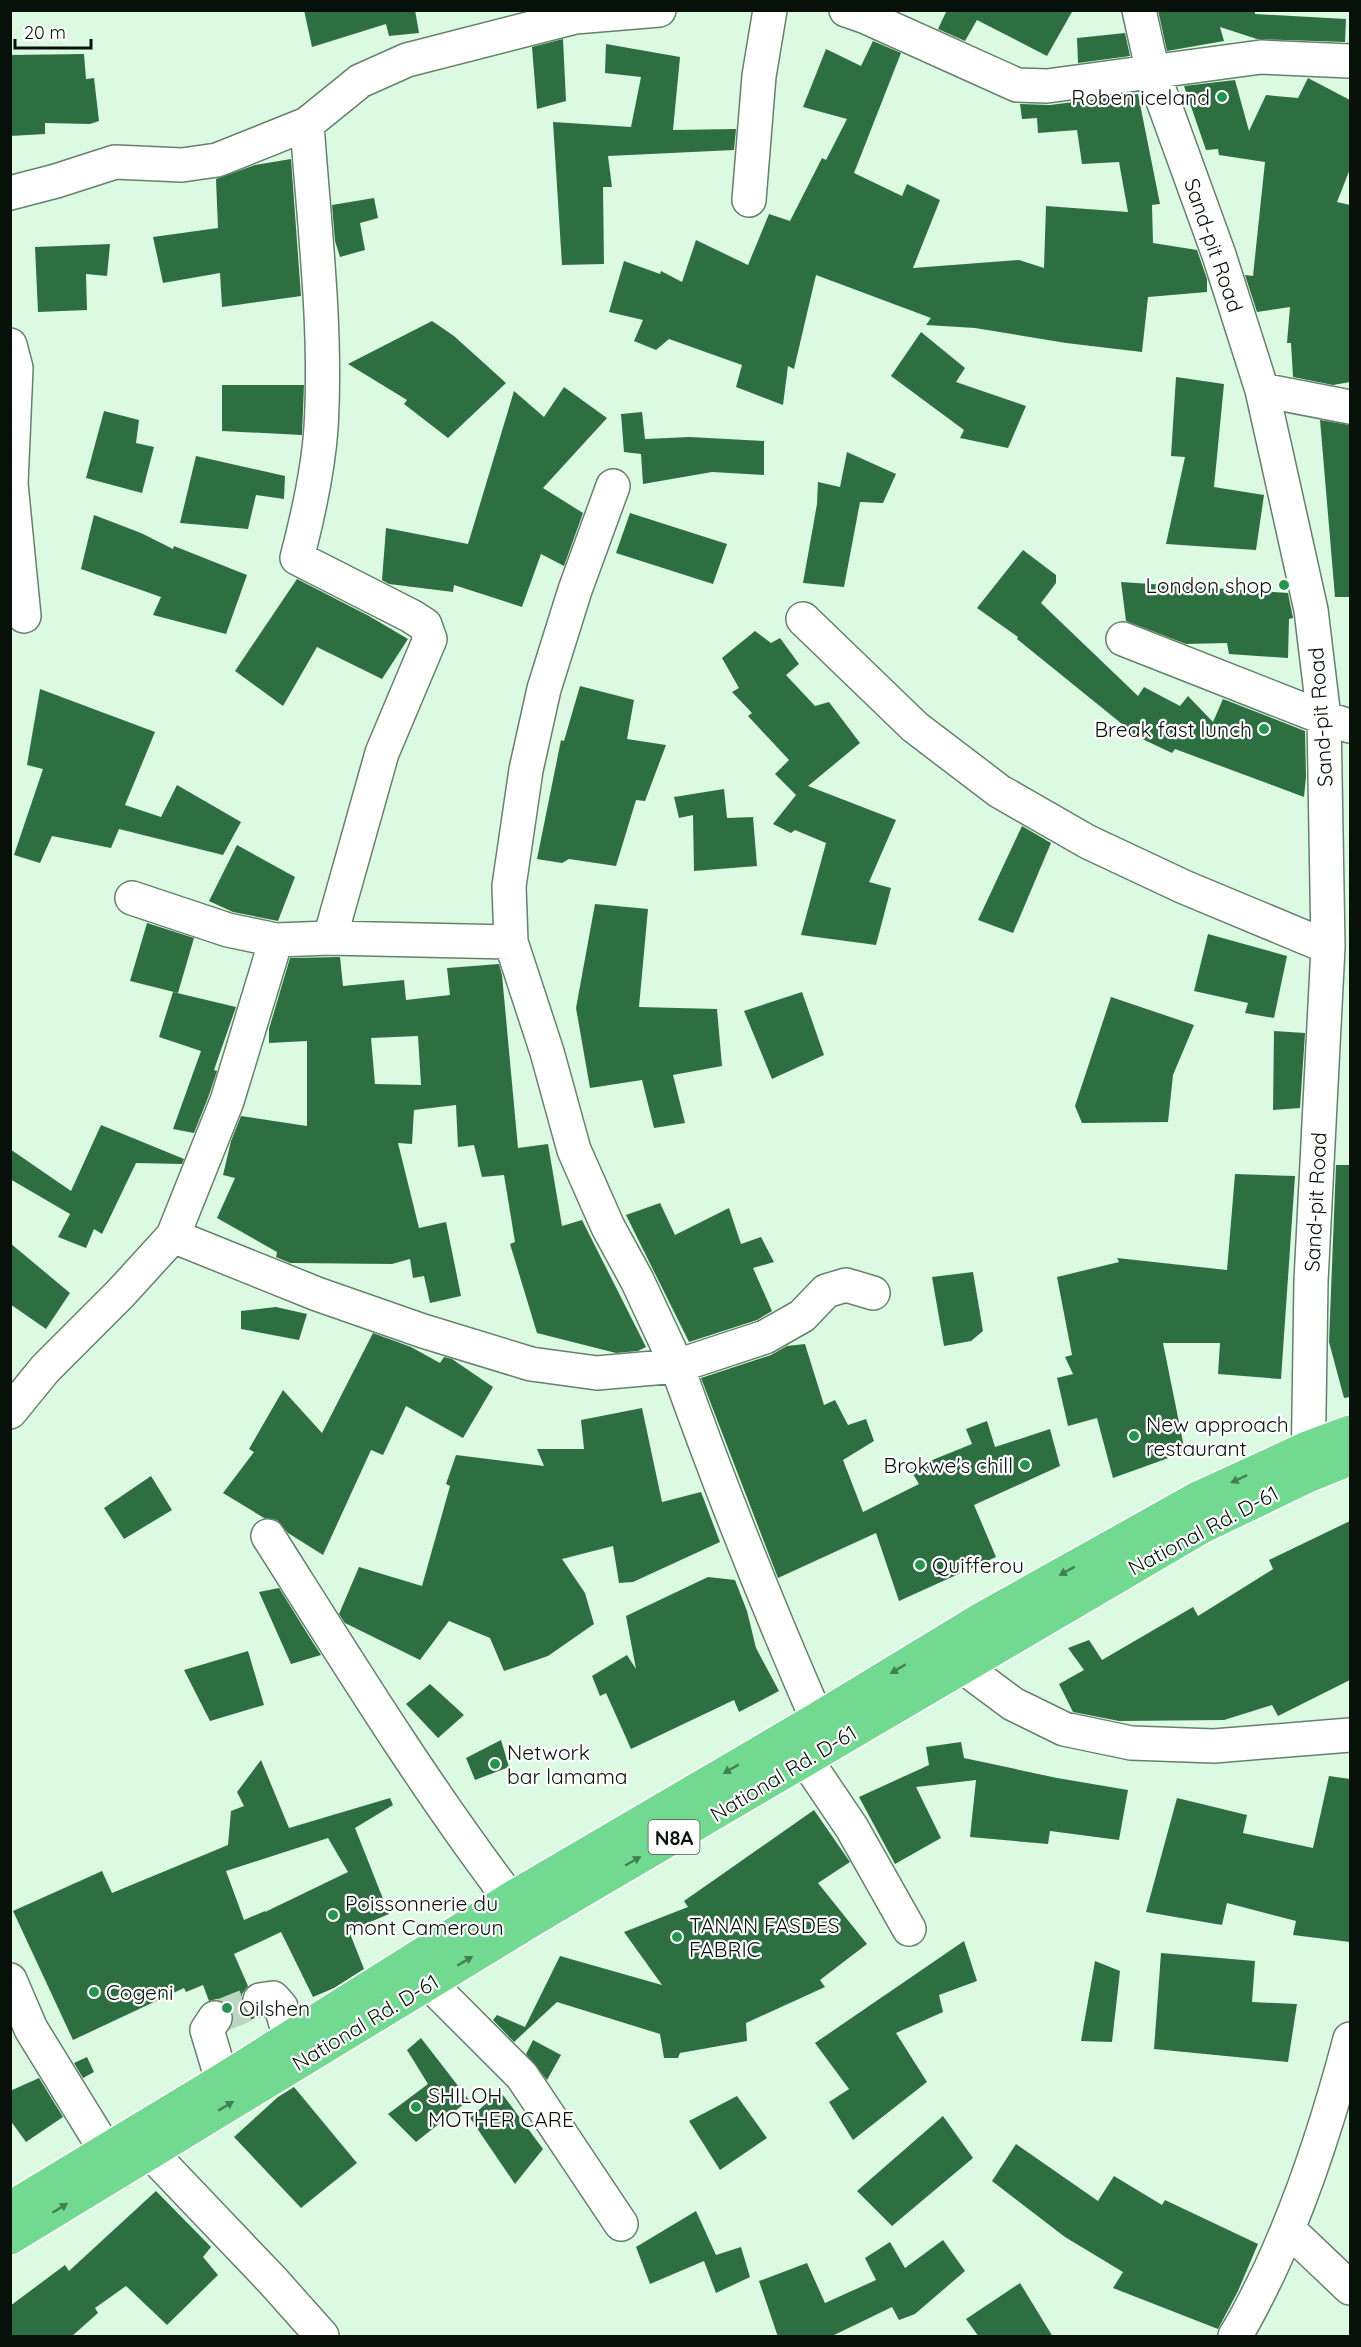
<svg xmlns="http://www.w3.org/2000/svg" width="1361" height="2347" font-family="Quicksand,sans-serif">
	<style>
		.building { fill: #2e6f42; fill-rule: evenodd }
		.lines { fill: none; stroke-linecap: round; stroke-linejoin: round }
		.minor-tunnel { stroke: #bcd7c1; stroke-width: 33; stroke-dasharray: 33 16; stroke-linecap: butt }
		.minor-casing { stroke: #66816b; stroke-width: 36 }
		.highway-casing { stroke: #fff; stroke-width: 36 }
		.minor { stroke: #fff; stroke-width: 33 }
		.highway { stroke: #72da90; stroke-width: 33 }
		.oneway { fill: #428053 }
		.poi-dot { fill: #259650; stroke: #fff; stroke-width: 2 }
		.labels { text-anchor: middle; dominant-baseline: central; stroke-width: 4.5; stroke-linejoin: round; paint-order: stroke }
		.shield { fill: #fff; stroke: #515853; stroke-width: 1.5 }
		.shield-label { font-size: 20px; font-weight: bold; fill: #071109 }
		.poi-label { font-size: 21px; fill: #071109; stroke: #fff; text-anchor: start }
		.street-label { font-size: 21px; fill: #071109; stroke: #fff }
	</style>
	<rect width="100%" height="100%" fill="#dcfae2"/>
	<!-- building -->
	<path class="building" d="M304,10H415L419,33L389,36L386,24L312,47Z
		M947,10H1073L1047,56L977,20L965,41L938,29Z
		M1158,10H1255V14L1346,19L1345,42L1257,39L1220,27L1224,41L1167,51Z
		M1125,33L1130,56L1078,63L1077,38Z
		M563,39L566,101L537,109L532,47Z
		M873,41L901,53L854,173L902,196L907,184L940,200L913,268L1019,260L1044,268L1046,206L1128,212L1119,162L1082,164L1077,130L1038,133L1037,118L1022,119L1020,104L1050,105L1138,94L1160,204L1152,205L1153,243L1197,250L1207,279V292L1148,297L1142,352L1066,343L975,328L926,325L931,318L816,275L794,369L788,366L783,405L736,387L742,365L669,339L656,350L634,341L643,320L609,312L624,261L660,274L661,271L682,282L696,240L748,265L769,214L790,221L822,158L826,160L847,119L803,107L826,49L861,66Z
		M606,44L680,57L673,130L736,129L734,150L608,156L612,187H603L604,264L562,265L553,122L631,127L641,77L605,73Z
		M84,54L86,79L94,78L99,121L90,124L45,123V134L10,136V55Z
		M1308,78L1350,100V169L1337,202L1350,205V382L1333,385L1293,377L1291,343H1287L1290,307L1257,312L1245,275L1253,276L1265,162L1219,155L1218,149L1206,150L1184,86L1235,80L1249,131L1266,95L1298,98Z
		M291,159L301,296L222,307L220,273L163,283L153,237L218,228L216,179L255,165Z
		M374,198L378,218L360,223L365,250L340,257L335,241L332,205Z
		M110,244L107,276L86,274L87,310L38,312L35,247Z
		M432,321L454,336L506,383L448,438L404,404L407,400L348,364Z
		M921,332L965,368L956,382L1026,406L1008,448L960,438L964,430L891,376Z
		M1176,377L1224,384L1214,487L1264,495L1256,550L1166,544L1185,457L1171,456Z
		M222,385H304L302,435L222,431Z
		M564,387L607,418L543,488L583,513L564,566L541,554L522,607L454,585L453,592L389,584L382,580L386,528L468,544L514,391L544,417Z
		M104,411L139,420L136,443L154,447L142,493L86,478Z
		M642,412L645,439L690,437L764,441V475L712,472L643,484L641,454L624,452L621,414Z
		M1320,420L1350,425V597H1335Z
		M847,452L896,474L883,503L860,502L844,587L803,583L817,504L818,482L840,487Z
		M196,456L285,476L284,499L256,495L248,529L180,523Z
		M630,513L727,544L713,584L616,553Z
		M94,515L141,533L173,549L174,546L247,575L226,634L153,615L161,597L81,569Z
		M1023,550L1056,575V583L1041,603L1138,696L1144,687L1180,706L1188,696L1213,722L1223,699L1305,731L1306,777L1304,797L1175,749L1172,753L1119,728L1122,724L1017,639L1018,637L977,608Z
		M297,579L369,616L408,639L382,679L317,647L283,706L235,671Z
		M1121,582L1288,593L1293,618L1289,619L1288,658L1229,654L1227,643L1186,644L1126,621Z
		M755,631L771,643L780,638L799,664L786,675L815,706L829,702L860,743L808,786L896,820L869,882L891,888L876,945L801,935L826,843L795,830L791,833L773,824L796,795L775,774L789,760L748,716L752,713L732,692L739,688L722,658Z
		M580,686L634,700L627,739L666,745L645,801L636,800L616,866L569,859L562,863L537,859L561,740L564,741Z
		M40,689L155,732L125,805L161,817L177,785L241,822L223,855L119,829L111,848L52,836L40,863L14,855L43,769L27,765Z
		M724,789L727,818L753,817L757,866L694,871L693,815L679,818L674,797Z
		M1022,826L1051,843L1013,933L978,920Z
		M237,845L295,877L278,921L233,912L209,901Z
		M595,904L648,909L639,1007L717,1009L722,1066L673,1075L685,1123L654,1128L642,1080L590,1088L576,1008Z
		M147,923L194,938L178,993L130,981Z
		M1208,934L1287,956L1274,1018L1245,1013L1248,1003L1194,991Z
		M340,957L343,986L404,980L406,1000L450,995L447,968L499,964L502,975L518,1148L548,1144L562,1226L582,1220L646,1347L638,1351L616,1353L537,1333L510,1244L515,1242L504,1175L482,1177L474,1145L458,1147L456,1105L414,1110L412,1144L398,1143L419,1228L446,1222L461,1296L430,1303L424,1276L413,1278L410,1259L392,1264L290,1263L276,1257L277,1252L217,1218L235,1178L223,1175L231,1141L241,1116L307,1126V1041L269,1043V1029L290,958ZM418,1036L421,1085L375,1084L371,1038Z
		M173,992L236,1007L214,1070L217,1071L209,1095L194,1133L173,1129L201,1051L159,1037Z
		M802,992L824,1055L772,1079L744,1011Z
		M1111,997L1194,1025L1173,1075L1168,1122L1082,1123L1075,1106Z
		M1274,1031L1305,1033L1300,1108L1273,1110Z
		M101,1125L184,1159L182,1164L136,1163L102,1234L94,1229L86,1248L58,1237L70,1214L10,1179V1149L71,1191Z
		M1336,1165H1350V1397L1344,1398L1329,1342Z
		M1235,1174L1295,1176L1281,1379L1218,1374L1220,1343H1163L1185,1452L1113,1478L1097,1418L1068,1426L1057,1378L1073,1374L1065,1357L1072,1355L1057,1277L1119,1262L1117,1258L1227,1270Z
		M660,1203L675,1235L729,1208L741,1244L761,1237L774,1262L753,1268L772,1311L757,1320L689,1342L626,1215Z
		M10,1243L70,1293L46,1329L10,1304Z
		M973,1272L983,1331L971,1341L944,1346L932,1277Z
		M276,1307L307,1314L299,1340L241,1329V1311Z
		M373,1333L411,1347L440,1363L444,1357L452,1359L493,1387L463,1438L406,1406L383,1455L371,1450L323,1555L288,1533L277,1520L264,1518L223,1493L254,1452L249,1449L283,1390L322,1433Z
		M805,1344L824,1405L835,1400L848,1425L866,1419L874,1441L843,1460L863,1512L919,1484L910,1469L972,1444L966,1429L987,1421L995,1447L1050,1429L1060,1466L974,1505L996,1557L899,1601L876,1533L778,1578L701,1378L771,1355L787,1346Z
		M642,1408L662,1502L701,1492L720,1542L633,1582L619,1583L613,1546L562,1559L585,1593L594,1624L548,1656L504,1671L490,1638L449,1621L420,1660L345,1623L339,1614L359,1567L422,1586L450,1486L446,1484L456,1455L544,1466L537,1449H584L581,1420Z
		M151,1476L172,1510L124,1539L104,1508Z
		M1350,1521V1680L1278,1716L1272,1705L1224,1720L1119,1721L1073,1712L1059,1684L1084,1670L1068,1648L1089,1640L1102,1660L1193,1607L1198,1616L1273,1569L1269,1560Z
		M708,1577L735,1580L747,1611L756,1648L779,1691L739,1712L734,1700L631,1749L606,1693L600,1696L592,1676L627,1655L636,1669L626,1616Z
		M279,1588L310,1638L321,1655L291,1664L259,1592Z
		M248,1651L264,1705L210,1721L184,1670Z
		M430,1684L464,1715L438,1738L406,1704Z
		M501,1740L509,1767L475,1780L466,1758Z
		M961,1742L964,1758L1057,1778L1128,1790L1119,1840L1050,1831L1048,1844L970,1837L976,1780L916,1787L941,1838L895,1864L859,1797L929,1765L926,1747Z
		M261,1760L289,1828L390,1798L393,1805L355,1828L389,1914L349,1931L364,1969L334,1988L313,1997L281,1932L234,1954L248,1986L242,1994V2003L246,2012L255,2018L231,2027L234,2019L231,2009L225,2002L217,1999L209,2001L203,1985L186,1992L184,1988L73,2040L13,1911L102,1871L112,1893L228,1845L231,1811L244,1806L237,1792ZM328,1838L348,1872L265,1912V1911L244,1920L226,1871Z
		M1329,1776L1350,1779V1942L1293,1935L1296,1921L1227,1903L1222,1925L1146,1912L1177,1798L1247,1815L1243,1833L1313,1848Z
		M814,1810L850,1862L818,1883L867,1944L820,1980L825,1987L746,2023L747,2041L680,2053L678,2058H664L660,2034L557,2002L514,2042L493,2020L497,2015L525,2027L560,1956L662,1985L624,1932L688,1907L684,1901Z
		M964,1941L977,1981L939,1995L943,2012L896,2033L927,2082L853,2140L829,2102L849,2089L815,2043Z
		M1161,1953L1255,1961L1252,2002L1297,2004L1288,2062L1154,2049Z
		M1095,1961L1120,1971L1112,2042L1081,2041Z
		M421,2038L469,2100L416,2142L388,2114L428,2084L407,2050Z
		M533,2040L561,2055L547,2080L526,2054Z
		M87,2057L94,2072L83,2078L74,2063Z
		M39,2078L63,2117L26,2142L10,2120V2091Z
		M294,2087L357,2163L301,2208L234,2137L278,2097Z
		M500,2091L543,2149L515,2184L470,2118Z
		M737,2096L767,2138L720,2170L689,2121Z
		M943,2116L973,2158L892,2226L857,2191Z
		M1016,2144L1098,2201L1114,2176L1162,2205L1165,2200L1258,2244L1238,2291L1218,2329L1113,2288L1123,2272L1065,2237L992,2181Z
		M156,2191L211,2247L203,2257L218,2275L167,2325L126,2286L95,2308L98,2313L71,2337H10V2306L65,2265L69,2271Z
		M696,2211L716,2255L741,2247L750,2277L716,2293L704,2261L650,2284L636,2247Z
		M943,2240L965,2271L915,2314L899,2320L892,2307L830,2337H778L759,2281L807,2263L825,2303L876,2280L865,2258L890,2242L905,2268Z
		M1020,2283L1053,2337H979L966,2319Z"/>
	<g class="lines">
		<!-- minor-tunnel -->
		<path class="minor-tunnel" d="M215,2018L260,2000"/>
		<defs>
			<path id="minor" d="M569,10L575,17L659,10
				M846,10L866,17L1017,85L1047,86L1261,57L1350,61
				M1139,10L1153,73L1219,255L1262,390L1311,610L1324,718L1328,947L1311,1281L1308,1476
				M307,124C314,225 327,327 321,428C318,472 308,516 297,558L411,616L425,625L430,639L382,753L330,938
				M10,193L56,181L115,162L182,165L217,160L307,124L360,81L407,60L575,17
				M749,200L759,76L770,10
				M10,345L16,368L11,484L24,616
				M1262,390L1350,407
				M803,619L915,727L999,791L1088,842L1184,887L1328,947
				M1123,639L1324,718L1350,726
				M132,898L228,930L276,940L330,938L511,942L547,1052L574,1150L608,1227L637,1280L677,1366L765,1337L802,1316L826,1291L846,1285L873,1293
				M511,942L509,886L526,770L544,689L575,590L613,486
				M173,1236L317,1294L423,1331L531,1364L597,1373L677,1366C720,1487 766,1602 817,1719
				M10,1412L45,1369L120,1294L173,1236L227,1101L276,940
				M268,1536C346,1659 422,1783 510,1899
				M962,1666L1013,1704L1064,1729L1131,1743L1214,1746L1350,1735
				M806,1760L852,1828L909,1929
				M10,1980L31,2029L119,2172
				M429,1983L522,2076L621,2224
				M260,2000L273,1998L281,2007L290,2038
				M215,2018L207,2030L222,2080
				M150,2152L273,2281L322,2336
				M1289,2230L1350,2288
				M1235,2336C1248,2316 1258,2294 1269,2272C1304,2197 1329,2119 1350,2039"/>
			<path id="highway" d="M10,2208L222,2080L510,1899L817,1719L978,1621L1198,1498L1307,1448L1350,1432
				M10,2238L539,1916L1200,1528L1308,1476L1350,1459"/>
		</defs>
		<!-- minor casing -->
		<use href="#minor" class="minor-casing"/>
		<!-- highway casing -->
		<use href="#highway" class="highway-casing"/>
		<!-- minor -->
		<use href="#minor" class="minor"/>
		<!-- highway -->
		<use href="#highway" class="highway"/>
	</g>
	<!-- one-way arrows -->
	<defs><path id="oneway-solid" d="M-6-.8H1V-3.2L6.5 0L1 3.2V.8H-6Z" transform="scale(1.5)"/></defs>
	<g class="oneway">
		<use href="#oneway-solid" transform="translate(1239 1479) rotate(155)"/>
		<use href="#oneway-solid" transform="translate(1067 1571) rotate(151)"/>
		<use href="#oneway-solid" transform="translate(898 1669) rotate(149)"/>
		<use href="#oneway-solid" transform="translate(731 1769) rotate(150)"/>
		<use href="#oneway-solid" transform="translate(633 1861) rotate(-30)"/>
		<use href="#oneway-solid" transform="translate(465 1961) rotate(-31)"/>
		<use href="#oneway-solid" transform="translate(226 2106) rotate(-31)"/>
		<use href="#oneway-solid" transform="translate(60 2208) rotate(-32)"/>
	</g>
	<!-- markers -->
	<g class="poi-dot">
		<circle cx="1222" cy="97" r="6"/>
		<circle cx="1284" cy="585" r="6"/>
		<circle cx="1264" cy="729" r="6"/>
		<circle cx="1134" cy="1436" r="6"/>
		<circle cx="1025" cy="1465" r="6"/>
		<circle cx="920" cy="1565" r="6"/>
		<circle cx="495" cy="1764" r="6"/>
		<circle cx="333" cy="1915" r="6"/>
		<circle cx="677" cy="1937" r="6"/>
		<circle cx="94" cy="1992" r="6"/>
		<circle cx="227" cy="2008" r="6"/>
		<circle cx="416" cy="2107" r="6"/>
	</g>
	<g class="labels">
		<!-- shield labels -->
		<rect class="shield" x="648.5" y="1820" width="51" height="34" rx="4.5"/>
		<g class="shield-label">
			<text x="674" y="1837">N8A</text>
		</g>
		<!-- poi labels -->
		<g class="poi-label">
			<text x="1210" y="97" text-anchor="end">Roben iceland</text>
			<text x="1272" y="585" text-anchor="end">London shop</text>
			<text x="1252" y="729" text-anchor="end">Break fast lunch</text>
			<text x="1146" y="1424">New approach<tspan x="1146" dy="24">restaurant</tspan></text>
			<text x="1013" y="1465" text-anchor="end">Brokwe's chill</text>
			<text x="932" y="1565">Quifferou</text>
			<text x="507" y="1752">Network<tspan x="507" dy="24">bar lamama</tspan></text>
			<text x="345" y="1903">Poissonnerie du<tspan x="345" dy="24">mont Cameroun</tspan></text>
			<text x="689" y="1925">TANAN FASDES<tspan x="689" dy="24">FABRIC</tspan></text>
			<text x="106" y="1992">Cogeni</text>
			<text x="239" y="2008">Oilshen</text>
			<text x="428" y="2095">SHILOH<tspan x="428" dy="24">MOTHER CARE</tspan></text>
		</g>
		<!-- street labels -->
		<g class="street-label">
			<text transform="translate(1214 245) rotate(71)">Sand-pit Road</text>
			<text transform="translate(1320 717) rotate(-94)">Sand-pit Road</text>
			<text transform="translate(1315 1202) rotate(-87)">Sand-pit Road</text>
			<text transform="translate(1203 1530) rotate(-28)">National Rd. D-61</text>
			<text transform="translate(783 1773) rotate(-31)">National Rd. D-61</text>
			<text transform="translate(365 2022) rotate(-31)">National Rd. D-61</text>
		</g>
	</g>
	<!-- border -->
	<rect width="1361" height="2347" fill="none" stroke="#071109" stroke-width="24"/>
	<!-- scale -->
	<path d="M15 39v9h76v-9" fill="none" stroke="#071109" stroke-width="3"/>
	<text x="24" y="39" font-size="18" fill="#071109" stroke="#ffffff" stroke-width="4.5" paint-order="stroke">20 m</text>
</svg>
